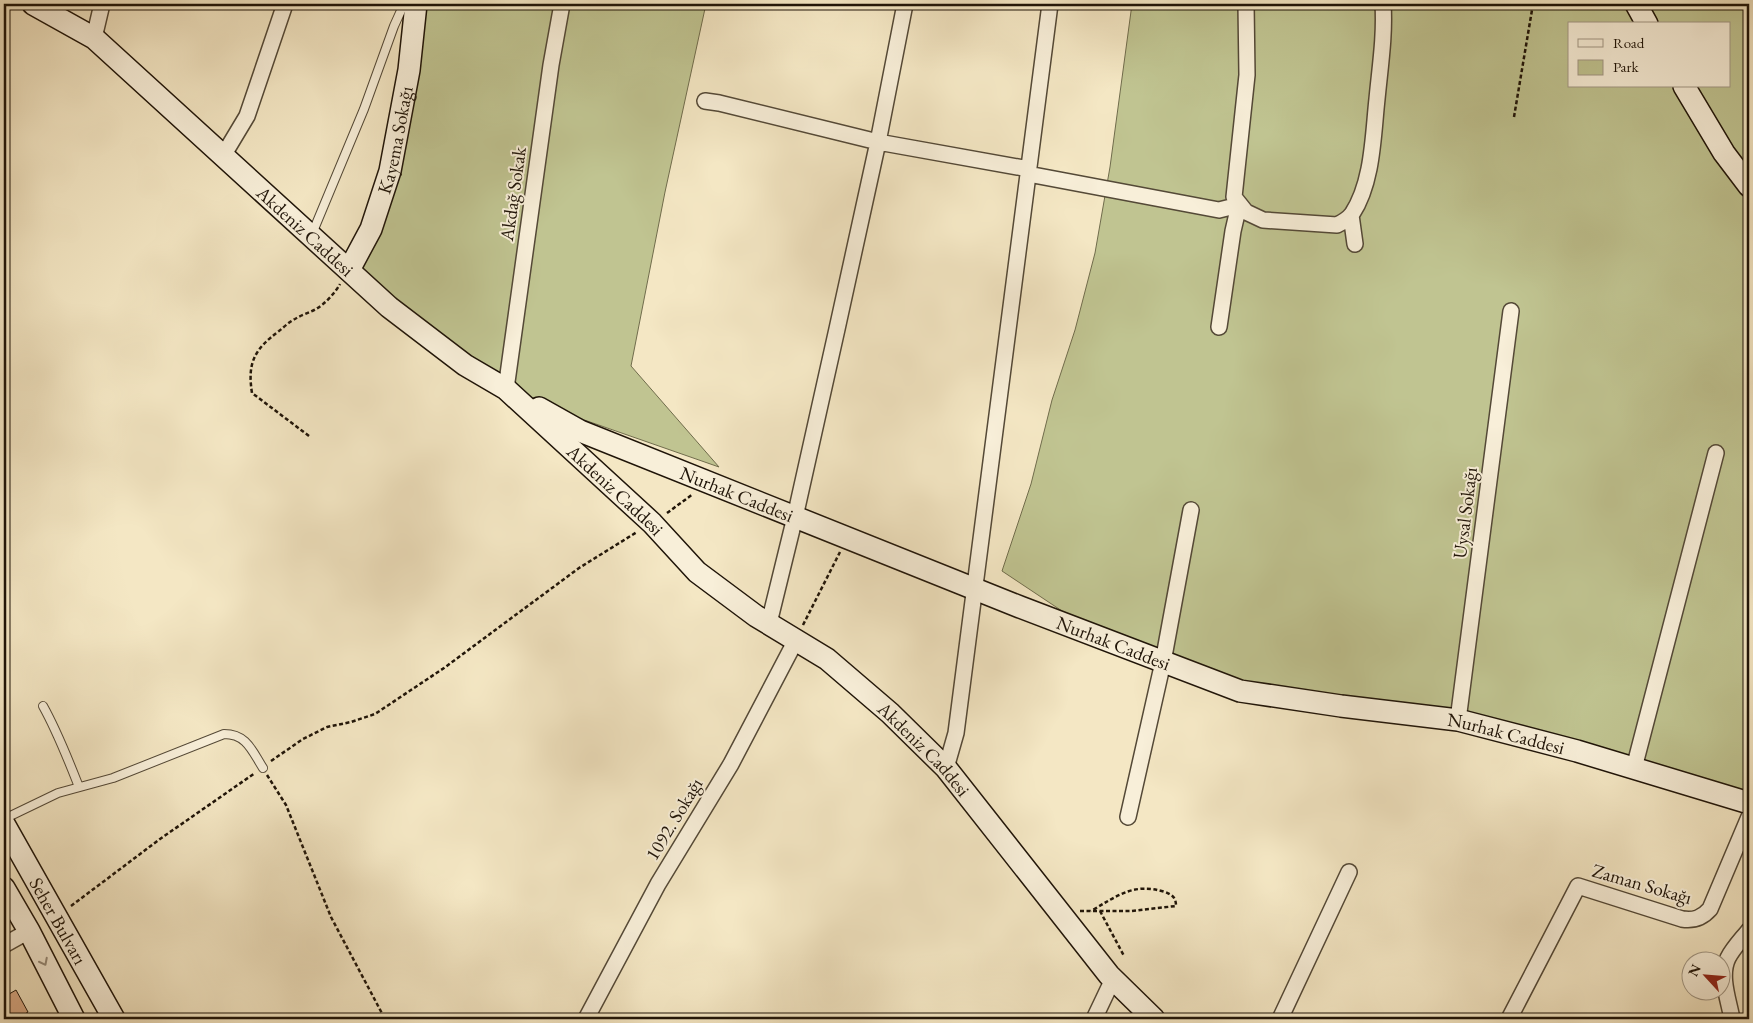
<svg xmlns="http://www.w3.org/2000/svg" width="1753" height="1023" font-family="'EB Garamond',serif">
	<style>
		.green { fill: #c0c491; stroke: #706c4c; fill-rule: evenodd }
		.building { fill: #dbac87; stroke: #1f1408 }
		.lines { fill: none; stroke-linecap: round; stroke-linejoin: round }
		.lane-casing { stroke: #544937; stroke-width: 10 }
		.street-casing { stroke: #544937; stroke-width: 18 }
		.secondary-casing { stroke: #1f1408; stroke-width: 24 }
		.path { stroke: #1f1408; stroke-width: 2.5; stroke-dasharray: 4 2.5; stroke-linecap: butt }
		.lane { stroke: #f8efd9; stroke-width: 8 }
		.street { stroke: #f8efd9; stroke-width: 15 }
		.secondary { stroke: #f8efd9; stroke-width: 21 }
		.oneway { stroke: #968c7b }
		.labels { text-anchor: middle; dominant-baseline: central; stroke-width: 4; stroke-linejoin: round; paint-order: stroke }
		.street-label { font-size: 19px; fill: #1f1408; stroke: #f8efd9 }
	</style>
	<rect width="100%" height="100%" fill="#f4e7c4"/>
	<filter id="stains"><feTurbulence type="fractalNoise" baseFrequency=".004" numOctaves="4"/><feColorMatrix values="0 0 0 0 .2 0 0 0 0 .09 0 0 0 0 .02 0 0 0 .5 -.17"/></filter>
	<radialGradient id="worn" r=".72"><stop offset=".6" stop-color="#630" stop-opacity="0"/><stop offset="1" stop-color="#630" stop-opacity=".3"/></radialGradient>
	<!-- green -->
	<path class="green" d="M416,4H706L665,192L631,366L719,467L507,393L370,292L358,256L366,241Z
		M1132,4H1749V797L1470,723L1277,697L1065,613L1002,571L1031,484L1052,400L1075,330L1095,253L1110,167ZM1569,24H1729V86H1569Z"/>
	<!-- building -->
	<path class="building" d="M16,990L28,1012L17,1019H4V997Z"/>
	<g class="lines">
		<defs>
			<path id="lane" d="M312,234L364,109L394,26L404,4
				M43,706C58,733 68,759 79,787
				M4,819L58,793L113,778L224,734C247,734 252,751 263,768"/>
			<path id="street" d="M1246,4L1247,75L1234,197L1246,212L1263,220L1337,225C1343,222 1348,219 1352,214C1373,182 1373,135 1377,99C1380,67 1385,36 1383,4
				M94,38L102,4
				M705,101L719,103L878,142L1029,169
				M223,156L247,116L285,4
				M1028,174L1219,210L1239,205L1233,231L1219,327
				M1351,215L1355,244
				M506,389L551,65L562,4
				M769,623L795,517L837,329L878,142L905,4
				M1458,720L1511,311
				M946,768L956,733L1050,4
				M1634,768L1716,453
				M1128,817L1163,662L1191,510
				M4,945L29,931
				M586,1019L658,884L731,764L796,640
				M1094,1019L1113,979
				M1280,1019L1349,872
				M1509,1019L1578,886L1682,919C1694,921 1702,918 1710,909L1749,817
				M1732,1019C1729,1001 1719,976 1728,958C1733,948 1742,939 1749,930"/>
			<g id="secondary">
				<path id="s1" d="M33,4L94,38L389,307L465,365L506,389L652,523L697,572L756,616L827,659L890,713L946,768L1109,975L1154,1019"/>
				<path d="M1636,4L1647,24"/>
				<path d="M1684,86L1724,153L1749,186"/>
				<path id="s2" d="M349,270L371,229L390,171L409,70L416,4"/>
				<path id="s3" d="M539,408L580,431L1020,607L1240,691L1341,706L1458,720L1577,751L1749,803"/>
				<path id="s4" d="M4,824L114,1019"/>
				<path d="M4,888L29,931L74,1019"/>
			</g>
		</defs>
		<!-- lane casing -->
		<use href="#lane" class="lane-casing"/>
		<!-- street casing -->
		<use href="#street" class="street-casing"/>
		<!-- secondary casing -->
		<use href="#secondary" class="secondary-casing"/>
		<!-- path -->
		<path class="path" d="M1514,117L1533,4
			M309,436L252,393C247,362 255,349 279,331C284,327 289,322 295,319C301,315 309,313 316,309C325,304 335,293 340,284
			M667,513L693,494
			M803,625L840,552
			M271,761L303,739L327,727L351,722L375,714L444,668L579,568L637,532
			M267,775L286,805L331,917L385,1019
			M71,906L160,839L255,773
			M1080,911H1132L1176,906C1176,897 1172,895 1165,892C1134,882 1117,896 1091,911
			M1100,911L1124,956"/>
		<!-- lane -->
		<use href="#lane" class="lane"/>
		<!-- street -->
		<use href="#street" class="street"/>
		<!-- secondary -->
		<use href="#secondary" class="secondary"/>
	</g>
	<!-- one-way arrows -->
	<defs><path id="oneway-chevron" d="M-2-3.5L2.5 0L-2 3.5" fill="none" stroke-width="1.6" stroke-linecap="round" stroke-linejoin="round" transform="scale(1.25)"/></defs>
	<use class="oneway" href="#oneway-chevron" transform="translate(44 962) rotate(63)"/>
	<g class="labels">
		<!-- street labels -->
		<g class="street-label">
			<text stroke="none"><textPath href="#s2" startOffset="139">Kayema Sokağı</textPath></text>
			<text transform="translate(513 194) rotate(-82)">Akdağ Sokak</text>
			<text stroke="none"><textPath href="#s1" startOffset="356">Akdeniz Caddesi</textPath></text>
			<text stroke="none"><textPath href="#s1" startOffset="761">Akdeniz Caddesi</textPath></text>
			<text stroke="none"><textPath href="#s3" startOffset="216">Nurhak Caddesi</textPath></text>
			<text transform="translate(1465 513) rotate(-83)">Uysal Sokağı</text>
			<text stroke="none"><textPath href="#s3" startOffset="621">Nurhak Caddesi</textPath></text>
			<text stroke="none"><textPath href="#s3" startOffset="1026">Nurhak Caddesi</textPath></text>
			<text stroke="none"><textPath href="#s1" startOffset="1166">Akdeniz Caddesi</textPath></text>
			<text transform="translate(674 819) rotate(-59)">1092. Sokağı</text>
			<text transform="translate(1642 884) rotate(16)">Zaman Sokağı</text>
			<text stroke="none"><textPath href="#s4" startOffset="111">Seher Bulvarı</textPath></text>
		</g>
	</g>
	<!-- margin -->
	<rect width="1753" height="1023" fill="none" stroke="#f4e7c4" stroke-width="20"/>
	<rect x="5" y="5" width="1743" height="1013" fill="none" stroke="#1f1408" stroke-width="2.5"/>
	<rect x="10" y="10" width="1733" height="1003" fill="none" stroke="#1f1408"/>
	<!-- legend -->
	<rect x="1568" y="22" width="162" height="65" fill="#f8efd9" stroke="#a19785"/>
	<rect x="1578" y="39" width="25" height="8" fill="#f8efd9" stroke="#a19785"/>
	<text x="1613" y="48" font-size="15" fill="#1f1408">Road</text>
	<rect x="1578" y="60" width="25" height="15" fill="#c0c491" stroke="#a19785"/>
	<text x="1613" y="72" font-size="15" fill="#1f1408">Park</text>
	<!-- north arrow -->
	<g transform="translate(1706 976) rotate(296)"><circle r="24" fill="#f8efd9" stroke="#a19785"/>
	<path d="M0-4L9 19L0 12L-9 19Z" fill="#8f2418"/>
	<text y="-8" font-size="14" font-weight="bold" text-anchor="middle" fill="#1f1408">N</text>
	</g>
	<rect width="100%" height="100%" filter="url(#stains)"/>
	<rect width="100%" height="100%" fill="url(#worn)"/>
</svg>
